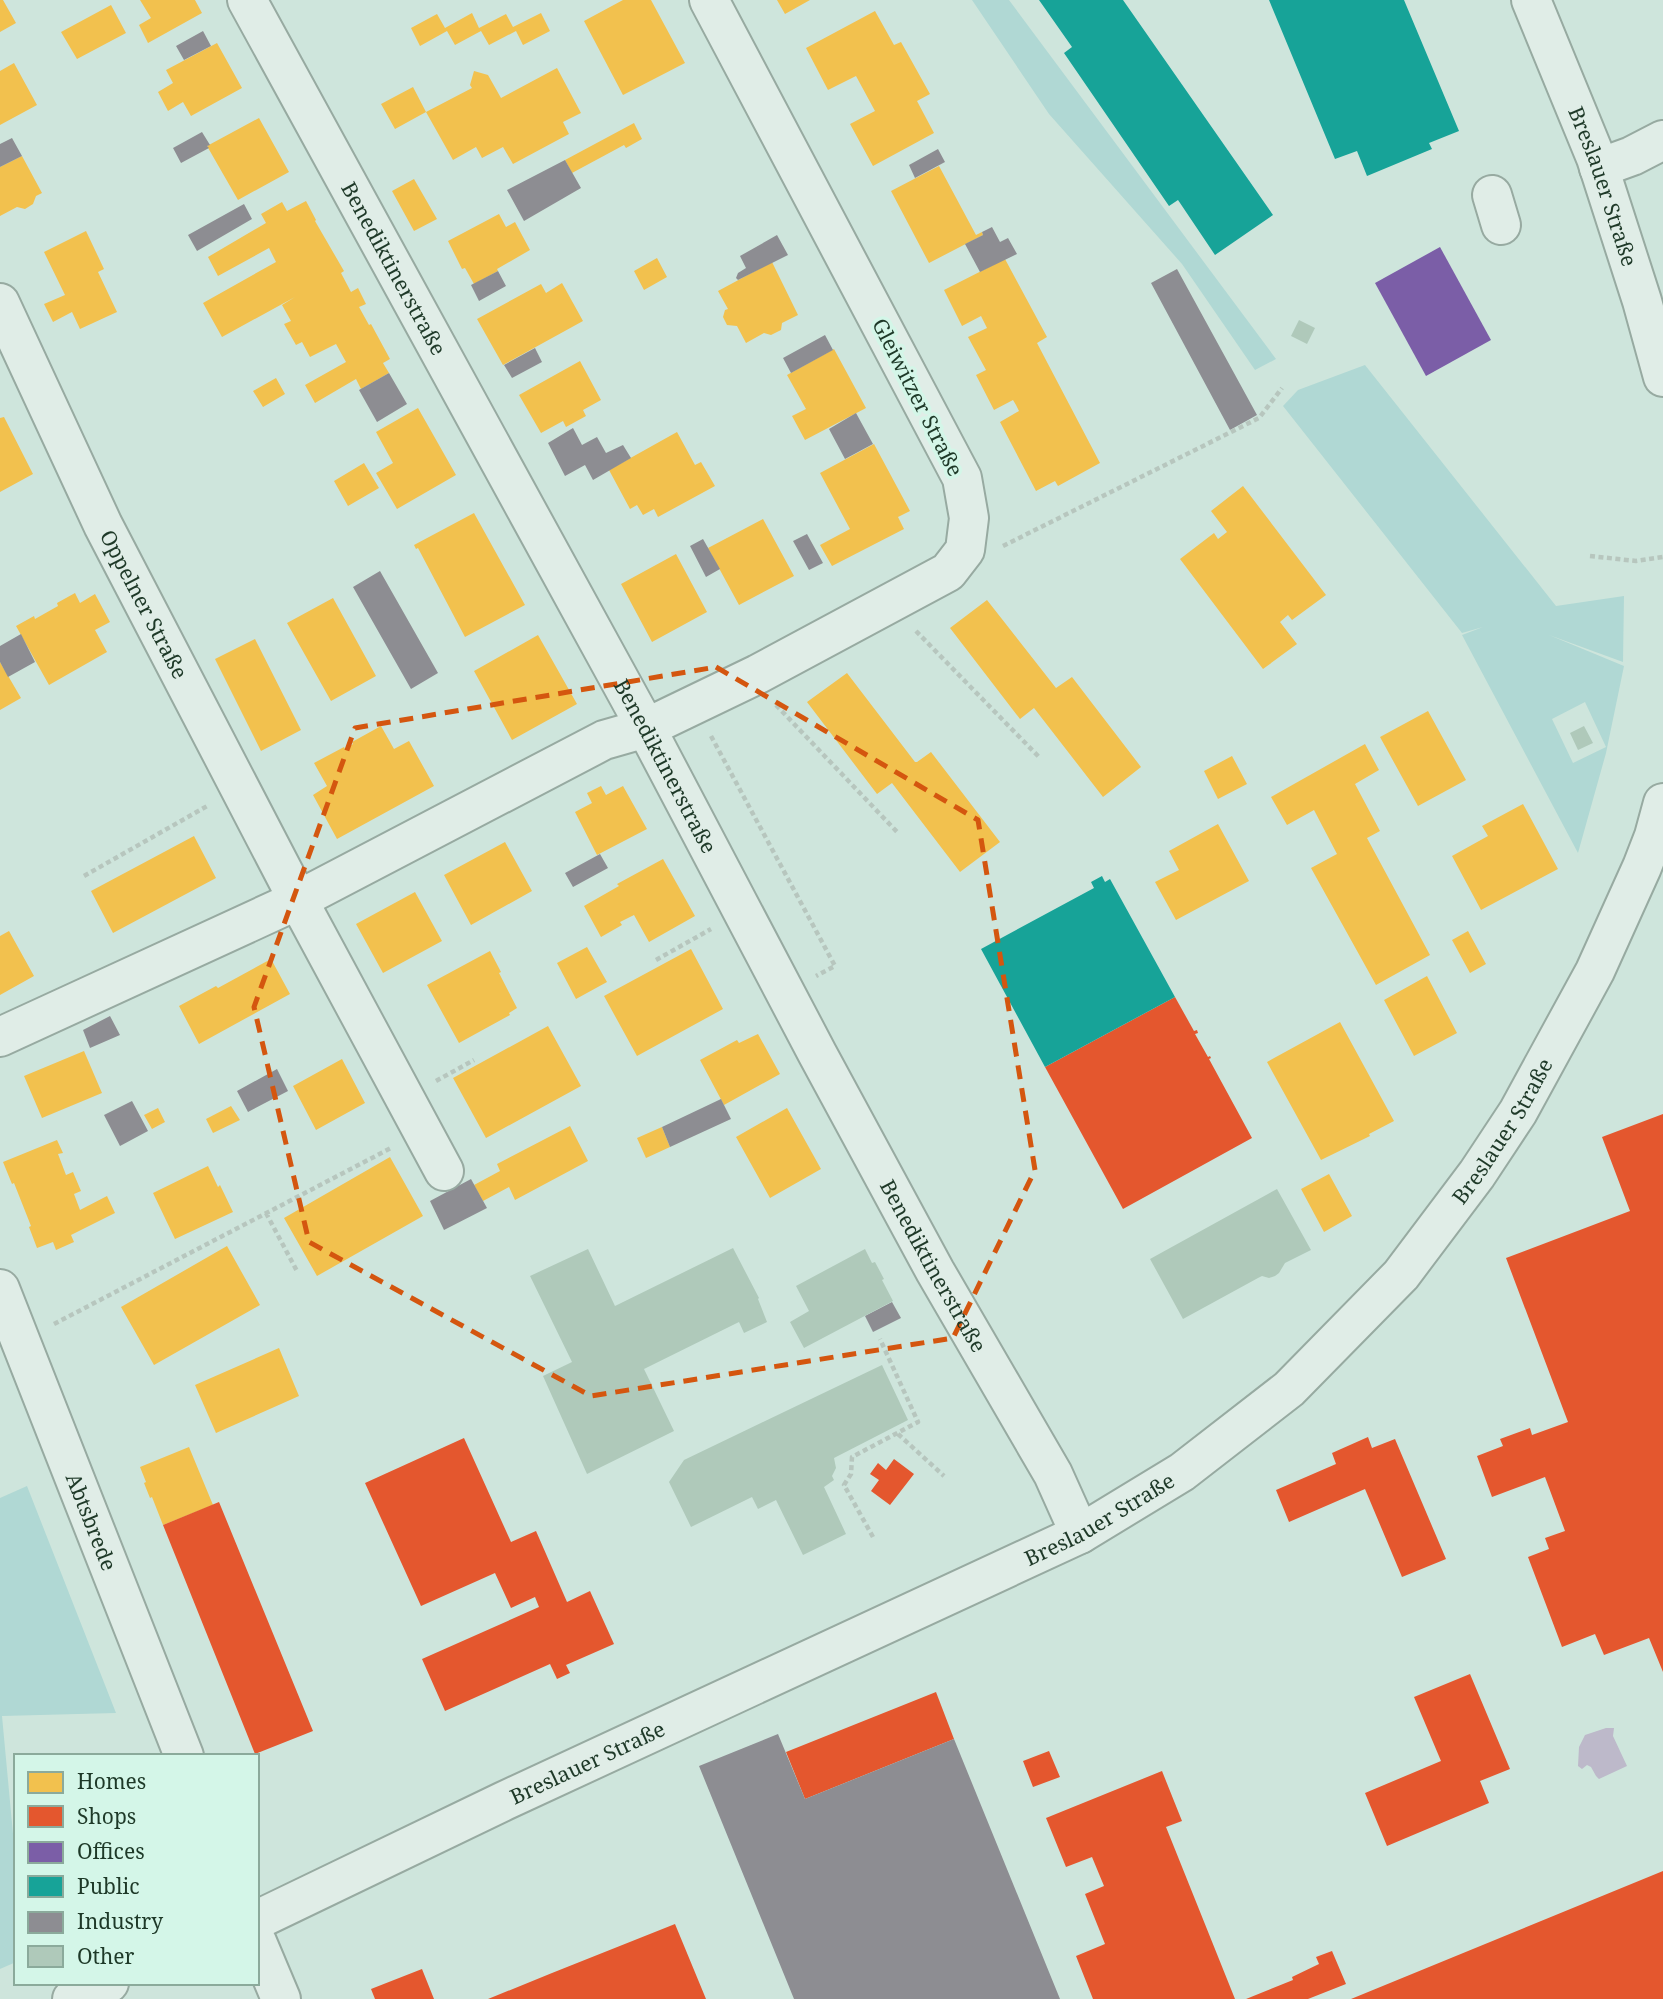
<svg xmlns="http://www.w3.org/2000/svg" width="1663" height="1999" font-family="'Noto Serif',serif">
	<style>
		.green { fill: #b0d8d4; fill-rule: evenodd }
		.water { fill: #bdb9ca }
		.homes { fill: #f2c14e }
		.shops { fill: #e4572e }
		.offices { fill: #7b5ea7 }
		.public { fill: #17a398 }
		.industry { fill: #8d8d92 }
		.building { fill: #afc9ba }
		.lines { fill: none; stroke-linecap: round; stroke-linejoin: round }
		.minor-casing { stroke: #97aaa1; stroke-width: 42 }
		.path { stroke: #b7c6be; stroke-width: 4.5; stroke-dasharray: 5 3.5; stroke-linecap: butt }
		.minor { stroke: #e0ede7; stroke-width: 38 }
		.marked { fill: none; stroke: #d4560f; stroke-width: 5; stroke-dasharray: 14 9; stroke-linejoin: round }
		.labels { text-anchor: middle; dominant-baseline: central; stroke-width: 7; stroke-linejoin: round; paint-order: stroke }
		.street-label { font-size: 21px; fill: #1e3928; stroke: #d4f6e8 }
	</style>
	<rect width="100%" height="100%" fill="#cee5dc"/>
	<!-- green -->
	<path class="green" d="M972,0H1009L1276,359L1255,370L1182,264L1049,114Z
		M1365,365L1556,606L1624,596L1623,662L1549,635L1624,666L1606,753L1578,853L1462,635L1483,627L1462,633L1283,406L1298,390ZM1585,702L1606,747L1573,763L1552,719Z
		M27,1486L116,1713L2,1716L16,1866V1962L0,1969V1498Z"/>
	<!-- water -->
	<path class="water" d="M1606,1728H1614L1613,1736L1627,1766L1599,1779L1596,1776L1591,1767L1587,1765L1582,1769L1578,1766L1579,1747L1585,1735Z"/>
	<!-- homes -->
	<path class="homes" d="M0,0H3L16,23L0,32Z
		M140,0H195L202,13L148,43L139,25L151,18Z
		M623,0H651L685,63L623,95L584,21Z
		M777,0H810L785,14Z
		M111,5L126,33L77,59L61,32Z
		M875,11L894,45L901,42L930,94L917,101L934,133L873,166L850,124L875,111L856,76L828,90L806,48Z
		M472,13L479,28L506,14L513,27L541,13L550,31L523,45L516,31L489,45L481,31L455,45L447,31L420,46L411,28L437,14L445,28Z
		M217,43L242,88L191,116L183,102L168,111L158,92L173,83L166,70Z
		M14,63L37,105L0,125V71Z
		M557,68L581,113L563,122L569,134L513,164L503,147L482,158L476,147L453,160L426,112L472,88L470,85L474,71L488,75L501,98Z
		M413,87L426,112L395,129L381,104Z
		M259,118L289,172L238,200L207,146Z
		M634,123L642,139L626,148L624,145L572,173L565,160Z
		M22,156L42,193L36,196L33,204L25,209L17,207L0,216V167Z
		M939,166L976,235L982,232L983,235L929,263L891,191Z
		M414,179L437,219L414,231L392,191Z
		M306,201L316,220L315,221L344,271L341,273L351,292L358,288L366,304L359,307L369,325L371,324L390,359L383,363L389,373L361,389L356,379L315,403L305,385L346,362L336,344L310,357L302,342L296,345L284,324L291,321L282,305L295,297L222,337L203,303L276,262L269,248L218,276L208,257L266,223L261,214L282,202L287,211Z
		M499,214L506,227L515,222L530,250L497,269L498,271L474,284L465,268L462,269L448,241Z
		M86,231L104,269L98,272L117,312L80,329L72,312L53,322L44,304L65,295L44,252Z
		M657,258L667,277L644,290L634,271Z
		M1005,259L1047,337L1037,343L1100,463L1058,486L1055,481L1036,491L1000,422L1019,411L1016,405L1013,400L994,410L976,375L986,370L968,337L987,328L981,316L962,326L944,290Z
		M772,262L798,315L782,323L781,330L771,335L764,333L746,343L737,326L727,325L723,317L725,310L728,309L718,291Z
		M562,283L583,321L503,365L477,319L541,284L546,293Z
		M834,349L866,408L805,440L792,416L806,409L787,375Z
		M580,361L601,400L583,410L586,416L566,427L563,421L541,433L519,395Z
		M276,378L285,394L263,407L253,391Z
		M418,408L456,475L397,509L376,473L393,463L376,432Z
		M4,417L33,474L0,492V418Z
		M677,432L695,465L701,462L715,486L658,517L654,509L643,515L637,505L630,509L609,470Z
		M874,444L910,511L898,517L904,529L832,566L820,545L850,529L820,473Z
		M364,463L379,488L348,506L334,481Z
		M1243,486L1326,595L1292,620L1288,615L1280,622L1297,644L1263,669L1180,559L1214,533L1218,539L1227,532L1211,511Z
		M474,513L525,605L465,637L418,548L416,549L414,545Z
		M763,519L794,576L739,605L708,548Z
		M676,554L707,612L652,642L621,584Z
		M75,593L80,603L95,594L110,622L95,630L107,652L49,685L16,626L34,616L35,619L58,606L57,603Z
		M333,598L376,676L331,701L287,623Z
		M987,600L1056,688L1072,677L1141,767L1103,797L1034,708L1020,719L950,628Z
		M538,635L577,704L512,740L474,671Z
		M255,639L301,730L261,751L215,659Z
		M0,662L21,698L0,710Z
		M847,673L915,762H917L931,752L1000,842L960,872L892,783L877,794L807,702Z
		M1428,711L1466,780L1418,806L1380,737Z
		M381,726L394,749L409,741L434,786L337,839L313,795L327,786L314,763L344,747L345,749L353,744L352,742Z
		M1365,744L1379,770L1355,784L1380,831L1367,838L1430,955L1376,985L1311,868L1337,854L1314,810L1287,825L1271,797Z
		M1232,756L1247,784L1218,799L1204,771Z
		M601,786L606,795L623,786L647,829L597,855L575,812L592,803L587,793Z
		M1523,804L1558,869L1481,910L1452,856L1488,836L1482,826Z
		M1218,824L1249,881L1176,920L1155,882L1179,870L1169,851Z
		M194,836L216,878L113,933L91,891Z
		M505,842L532,891L471,925L444,875Z
		M663,859L695,916L649,942L634,915L620,922L622,925L601,937L584,906L619,886L617,884Z
		M415,892L442,941L383,973L356,924Z
		M9,931L34,976L0,995V936Z
		M1468,931L1486,964L1470,973L1452,940Z
		M587,947L607,982L576,999L557,963Z
		M691,949L723,1009L637,1056L604,996Z
		M490,951L501,972L499,973L517,1008L509,1013L510,1015L459,1043L427,985Z
		M271,959L290,994L199,1044L179,1006L216,986L218,988Z
		M1427,976L1457,1033L1414,1056L1384,1000Z
		M1340,1022L1394,1121L1369,1134L1370,1136L1321,1160L1267,1062Z
		M548,1026L581,1086L486,1138L453,1078Z
		M758,1034L780,1074L724,1105L700,1060L737,1040L739,1043Z
		M84,1051L102,1093L42,1118L24,1076Z
		M342,1059L365,1103L316,1130L293,1086Z
		M231,1106L240,1120L213,1133L206,1119Z
		M158,1108L165,1122L152,1129L144,1115Z
		M787,1108L821,1169L770,1198L736,1137Z
		M570,1126L588,1161L515,1200L509,1187L483,1201L474,1185L500,1171L497,1164Z
		M662,1127L670,1147L646,1158L637,1138Z
		M57,1140L63,1153L58,1154L66,1175L73,1172L81,1191L74,1194L80,1210L107,1196L115,1213L71,1235L74,1242L56,1250L53,1242L37,1248L29,1227L31,1226L14,1183L12,1184L3,1162Z
		M390,1157L423,1216L317,1276L284,1218Z
		M208,1166L218,1187L220,1185L233,1212L175,1239L153,1193Z
		M1329,1174L1352,1216L1324,1232L1301,1189Z
		M227,1246L260,1305L154,1365L121,1307Z
		M279,1348L299,1396L216,1433L195,1385Z
		M189,1447L213,1505L163,1525L152,1497L150,1498L144,1483L146,1482L140,1467Z"/>
	<!-- shops -->
	<path class="shops" d="M1175,997L1194,1031L1197,1030L1198,1033L1195,1034L1208,1057L1210,1056L1211,1058L1209,1059L1252,1138L1123,1209L1045,1067Z
		M1663,1114V1672L1649,1638L1604,1655L1595,1634L1562,1647L1528,1557L1549,1549L1545,1538L1565,1531L1545,1477L1492,1497L1477,1456L1503,1446L1500,1439L1530,1428L1532,1435L1568,1422L1506,1258L1630,1211L1602,1137Z
		M1368,1437L1372,1448L1395,1439L1446,1559L1402,1577L1365,1489L1289,1522L1276,1490L1336,1464L1332,1453Z
		M464,1438L511,1542L536,1531L567,1602L590,1591L614,1644L566,1665L570,1673L557,1679L550,1664L445,1711L422,1659L539,1607L535,1597L511,1608L495,1573L421,1606L365,1483Z
		M894,1459L914,1474L890,1505L871,1491L879,1480L870,1474L878,1463L886,1470Z
		M219,1502L313,1731L255,1754L163,1525Z
		M1470,1674L1510,1769L1480,1781L1489,1803L1387,1846L1365,1793L1441,1761L1414,1697Z
		M936,1692L954,1739L805,1799L786,1752Z
		M1049,1751L1060,1777L1033,1787L1023,1761Z
		M1162,1771L1182,1821L1166,1827L1235,1999H1093L1076,1956L1105,1944L1085,1894L1104,1886L1092,1857L1066,1867L1046,1818Z
		M1663,1871V1999H1351Z
		M675,1924L706,1999H488L552,1973Z
		M1332,1951L1346,1984L1308,1999H1246L1293,1980L1292,1977L1319,1964L1316,1957Z
		M422,1969L434,1999H375L371,1989Z"/>
	<!-- offices -->
	<path class="offices" d="M1440,247L1491,340L1426,376L1375,283Z"/>
	<!-- public -->
	<path class="public" d="M1039,0H1123L1273,215L1215,255L1178,200L1169,206L1064,53L1072,47Z
		M1269,0H1404L1459,131L1429,143L1432,149L1367,176L1357,151L1335,159Z
		M1102,876L1105,882L1110,879L1175,997L1045,1067L981,949L1094,888L1091,882Z"/>
	<!-- industry -->
	<path class="industry" d="M203,31L211,46L184,60L176,46Z
		M202,132L210,145L207,146L209,148L181,163L173,148Z
		M12,138L22,156L0,167V144Z
		M938,149L945,162L915,178L909,165Z
		M565,160L581,188L524,221L507,190Z
		M244,204L252,219L197,251L188,235Z
		M992,227L1000,242L1008,238L1017,254L980,272L965,244L983,235L982,232Z
		M777,235L788,255L738,280L736,278L738,273L746,268L740,256Z
		M1177,269L1257,415L1230,430L1151,283Z
		M498,271L506,286L479,301L471,285Z
		M825,335L833,350L791,373L783,358Z
		M535,348L542,362L512,378L504,365Z
		M389,373L407,404L377,422L359,390Z
		M856,413L873,444L845,459L829,429Z
		M573,428L582,445L597,437L606,453L623,445L631,458L593,480L585,465L565,476L548,443Z
		M807,534L823,563L809,570L793,541Z
		M703,539L720,569L706,577L690,546Z
		M380,571L438,673L411,689L353,587Z
		M21,634L35,662L8,677L0,662V646Z
		M600,854L608,868L573,887L565,873Z
		M110,1016L120,1035L90,1048L83,1030Z
		M277,1069L288,1091L248,1112L237,1091Z
		M721,1099L731,1119L670,1147L662,1127Z
		M132,1101L148,1131L120,1146L104,1115Z
		M471,1179L487,1208L444,1230L430,1201Z
		M892,1302L901,1318L873,1332L865,1316Z
		M778,1734L805,1799L954,1739L1060,1999H794L699,1766Z"/>
	<!-- building -->
	<path class="building" d="M1299,320L1315,328L1307,344L1291,336Z
		M1584,726L1593,743L1578,750L1570,733Z
		M1277,1189L1311,1250L1285,1263L1279,1273L1275,1276L1269,1278L1262,1276L1258,1278L1183,1319L1150,1259Z
		M733,1248L759,1298L758,1299L767,1322L744,1333L739,1322L644,1369L674,1431L587,1474L543,1376L572,1362L530,1276L588,1249L615,1306Z
		M865,1249L872,1263L875,1262L884,1279L882,1280L893,1301L804,1348L790,1322L809,1311L796,1286Z
		M882,1365L908,1420L834,1458L836,1468L832,1476L834,1480L824,1487L846,1534L803,1555L776,1500L758,1509L752,1497L691,1527L669,1482L684,1460Z"/>
	<g class="lines">
		<defs>
			<g id="minor">
				<path id="s1" d="M247,0L646,728L817,1053L935,1271L1053,1474L1080,1534"/>
				<path id="s2" d="M1531,0L1596,158L1642,301L1663,377"/>
				<path d="M1599,168L1632,156L1663,140"/>
				<path d="M1492,195L1501,225"/>
				<path id="s3" d="M0,303L103,525L298,900L444,1171"/>
				<path d="M0,1037L298,900L604,740L646,728L758,674L948,572L965,550L969,518L962,478L709,0"/>
				<path id="s4" d="M0,1289L184,1756"/>
				<path id="s5" d="M257,1920L504,1801L1080,1534L1182,1472L1289,1389L1401,1275L1477,1174L1518,1112L1595,971L1642,867L1654,836L1663,803"/>
				<path d="M257,1942L281,1999"/>
				<path d="M72,1999L109,1983"/>
			</g>
		</defs>
		<!-- minor casing -->
		<use href="#minor" class="minor-casing"/>
		<!-- path -->
		<path class="path" d="M1003,546L1259,418L1282,388
			M1590,556L1636,561L1663,557
			M916,631L1040,758
			M776,705L899,834
			M711,736L835,966L816,976
			M84,876L209,805
			M656,960L711,929
			M436,1081L474,1060
			M266,1213L298,1273
			M54,1324L391,1148
			M898,1434L944,1476
			M873,1537L844,1485L851,1474L852,1457L918,1422L880,1339"/>
		<!-- minor -->
		<use href="#minor" class="minor"/>
	</g>
	<!-- marked area -->
	<path class="marked" d="M716,667L978,820L1035,1170L953,1338L591,1396L309,1242L254,1007L355,728Z"/>
	<g class="labels">
		<!-- street labels -->
		<g class="street-label">
			<text stroke="none"><textPath href="#s2" startOffset="200">Breslauer Straße</textPath></text>
			<text stroke="none"><textPath href="#s1" startOffset="306">Benediktinerstraße</textPath></text>
			<text transform="translate(918 397) rotate(63)">Gleiwitzer Straße</text>
			<text stroke="none"><textPath href="#s3" startOffset="334">Oppelner Straße</textPath></text>
			<text stroke="none"><textPath href="#s1" startOffset="873">Benediktinerstraße</textPath></text>
			<text stroke="none"><textPath href="#s5" startOffset="1500">Breslauer Straße</textPath></text>
			<text stroke="none"><textPath href="#s1" startOffset="1440">Benediktinerstraße</textPath></text>
			<text stroke="none"><textPath href="#s5" startOffset="933">Breslauer Straße</textPath></text>
			<text stroke="none"><textPath href="#s4" startOffset="250">Abtsbrede</textPath></text>
			<text stroke="none"><textPath href="#s5" startOffset="366">Breslauer Straße</textPath></text>
		</g>
	</g>
	<!-- legend -->
	<rect x="14" y="1754" width="245" height="231" fill="#d4f6e8" stroke="#8baa9b" stroke-width="2"/>
	<rect x="28" y="1772" width="35" height="21" fill="#f2c14e" stroke="#8baa9b" stroke-width="2"/>
	<text x="77" y="1789" font-size="21" fill="#1e3928">Homes</text>
	<rect x="28" y="1806" width="35" height="21" fill="#e4572e" stroke="#8baa9b" stroke-width="2"/>
	<text x="77" y="1824" font-size="21" fill="#1e3928">Shops</text>
	<rect x="28" y="1842" width="35" height="21" fill="#7b5ea7" stroke="#8baa9b" stroke-width="2"/>
	<text x="77" y="1859" font-size="21" fill="#1e3928">Offices</text>
	<rect x="28" y="1876" width="35" height="21" fill="#17a398" stroke="#8baa9b" stroke-width="2"/>
	<text x="77" y="1894" font-size="21" fill="#1e3928">Public</text>
	<rect x="28" y="1912" width="35" height="21" fill="#8d8d92" stroke="#8baa9b" stroke-width="2"/>
	<text x="77" y="1929" font-size="21" fill="#1e3928">Industry</text>
	<rect x="28" y="1946" width="35" height="21" fill="#afc9ba" stroke="#8baa9b" stroke-width="2"/>
	<text x="77" y="1964" font-size="21" fill="#1e3928">Other</text>
</svg>
